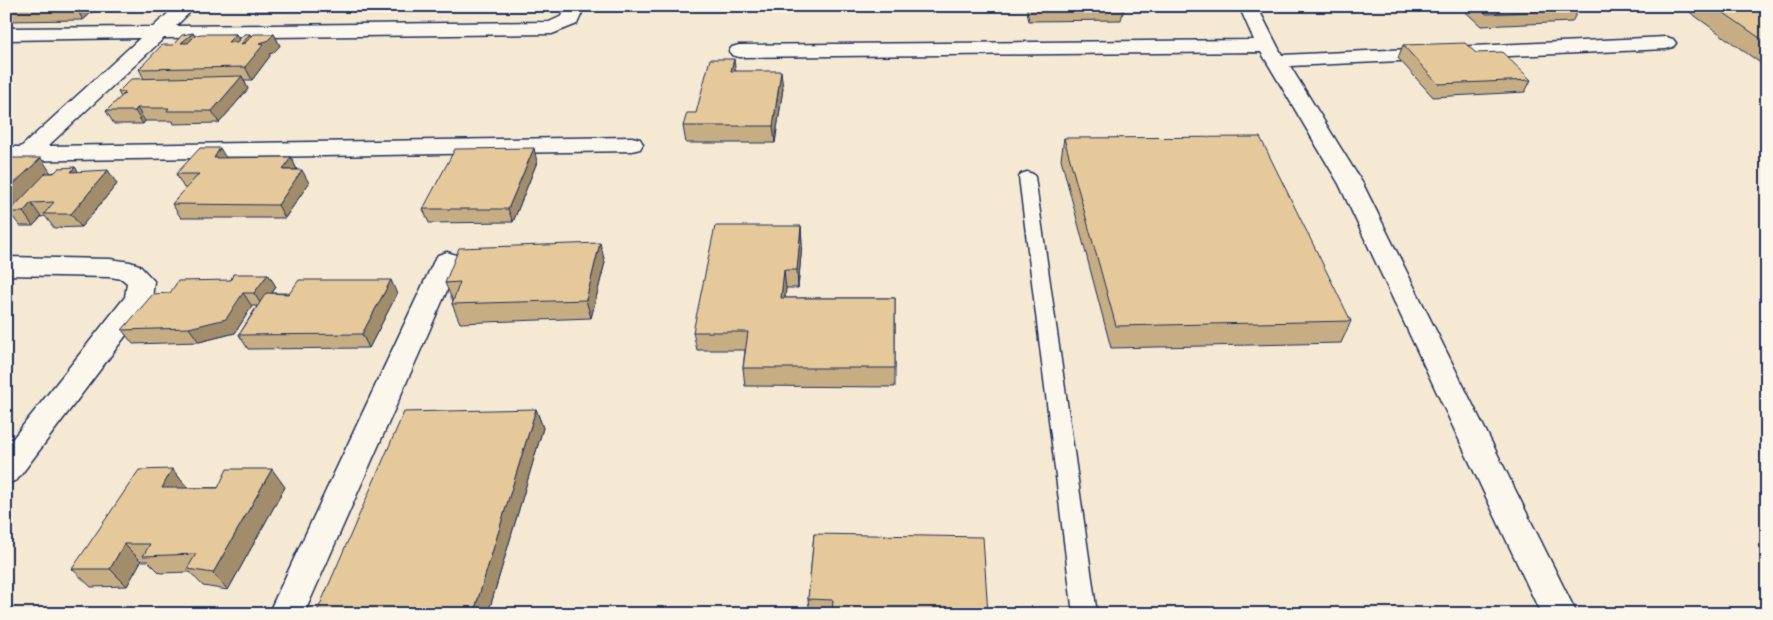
<svg xmlns="http://www.w3.org/2000/svg" width="1773" height="620" font-family="Itim,sans-serif">
	<style>
		.lines { fill: none; stroke-linecap: round; stroke-linejoin: round }
		.lane-casing { stroke: #1b2f5e; stroke-width: 3 }
		.street-casing { stroke: #1b2f5e; stroke-width: 3 }
		.lane { fill: #fbf7ec; fill-rule: evenodd }
		.street { fill: #fbf7ec; fill-rule: evenodd }
		.wall { fill: #c6ad84; stroke: #1b2f5e }
		.shaded-wall { fill: #a18d6c; stroke: #1b2f5e }
		.building { fill: #e6c99a; stroke: #1b2f5e }
	</style>
	<rect width="100%" height="100%" fill="#f5e9d3"/>
	<filter id="ink" filterUnits="userSpaceOnUse"><feTurbulence type="fractalNoise" baseFrequency=".02" numOctaves="2"/><feDisplacementMap in="SourceGraphic" scale="10" xChannelSelector="R" yChannelSelector="G"/><feConvolveMatrix kernelMatrix="1 2 1 2 8 2 1 2 1" color-interpolation-filters="sRGB"/></filter>
	<g filter="url(#ink)">
		<g class="lines">
			<defs>
				<path id="lane" d="M1027,172L1033,174L1035,177L1097,614H1073L1019,177L1021,174Z"/>
				<path id="street" d="M176,6H196L176,26L549,22L562,16L567,6H585L577,24L552,34L164,38L48,146L632,137L640,139L643,144L640,149L632,151L6,161V147H21L140,38L6,40V28L153,27Z
					M1239,6H1257L1282,55L1666,37L1673,39L1676,43L1673,47L1666,49L1290,66L1363,184L1577,614H1541L1339,184L1261,52L739,57L732,55L729,51L732,47L739,45L1254,40Z
					M447,252L456,255L460,261L304,614H268L434,261L438,255Z
					M6,257L110,259L130,262L139,265L154,281L152,299L148,306L17,480L6,484V447L125,297L127,283L122,279L110,277L6,275Z"/>
			</defs>
			<!-- lane casing -->
			<use href="#lane" class="lane-casing"/>
			<!-- street casing -->
			<use href="#street" class="street-casing"/>
			<!-- lane -->
			<use href="#lane" class="lane"/>
			<!-- street -->
			<use href="#street" class="street"/>
		</g>
		<!-- wall -->
		<path class="wall" d="M6,6H99L83,20L6,21Z
			M219,6H248L219,7Z
			M253,6H315L312,10L255,11Z
			M322,6H418L417,8H323Z
			M1026,6H1123L1124,8L1121,20L1029,21Z
			M1459,6H1574L1578,10L1572,22L1481,26Z
			M1684,6H1767V62H1759L1684,8Z
			M193,33L195,36L236,34L239,40L250,34L251,37L274,34L280,46L273,53L269,54L270,56L252,80H244L248,89L219,123L174,124L173,121H145L143,124H114L106,111L121,97L118,92L144,79L139,69L173,45Z
			M1403,45L1476,53L1531,80L1525,92L1433,97L1398,58Z
			M736,71L783,88L775,143H686L683,126L696,113Z
			M1064,138L1351,321L1341,343L1111,348L1061,159Z
			M225,157H291L297,170L309,183L285,218H181L172,204L187,188H184L176,174Z
			M6,158L51,173L75,167L78,172L117,184L81,227L54,228L45,216L41,217L33,226H20L12,216L6,223Z
			M537,162L513,222L429,223L423,209Z
			M801,226L802,244L798,288H786L785,298H895V387L745,386L743,368L745,350H697L693,332Z
			M605,262L591,318L460,323L452,304L453,301L445,283Z
			M268,274L276,287L272,293L397,294L369,348L248,349L239,335L257,306H252L235,333L199,342L133,344L122,330L170,293L231,280Z
			M536,409L543,428L488,614H316Z
			M172,469L187,487L186,488L285,487L228,590L203,586L190,572L160,573L148,561H141L127,586L91,587L72,569Z
			M814,534L988,614H810L808,599Z"/>
		<!-- shaded-wall -->
		<path class="shaded-wall" d="M75,6H99L83,20Z
			M193,33L200,46L181,43Z
			M236,34L242,46L228,42Z
			M250,34L256,46L241,44Z
			M274,34L280,46L273,53L269,54L270,56L252,80L245,67L259,43Z
			M734,59L736,76L731,71Z
			M781,71L783,88L775,143L773,126Z
			M242,76L248,89L219,123L212,111Z
			M137,108L145,121L143,124L135,111Z
			M220,148L228,161L214,158Z
			M534,148L537,162L513,222L508,209Z
			M291,157L297,170H283Z
			M41,158L53,176L9,212L12,216L6,223V191Z
			M75,167L84,181L71,172Z
			M108,170L117,184L81,227L71,214Z
			M302,170L309,183L285,218L278,205Z
			M31,203L41,217L33,226L23,212Z
			M801,226L802,244L798,288L797,270Z
			M600,243L605,262L591,318L586,300Z
			M784,270L786,288L783,317L781,298Z
			M268,274L276,287L262,306L254,293Z
			M391,280L397,294L369,348L362,334Z
			M243,293L252,306L235,333L199,342L189,328Z
			M536,409L543,428L488,614H475L474,612Z
			M172,469L187,487L177,506L162,488Z
			M272,469L285,487L228,590L213,573Z
			M124,544L141,561L127,586L110,569Z"/>
		<!-- building -->
		<path class="building" d="M1030,6H1123L1124,8L1030,9Z
			M1478,6H1574L1578,10L1486,14Z
			M1714,6H1767V43Z
			M193,33L181,43H188L196,35L202,34H236L228,42H237L244,34H250L241,44L245,43L254,34H274L267,41L259,43L264,44L245,67L139,69L162,45H173L182,35Z
			M1465,43L1476,53L1502,52L1531,80L1438,84L1403,45Z
			M710,59H734L731,71H781L773,126H683L687,113H696Z
			M242,76L212,111H167L169,108H137L135,111H106L126,92H118L131,79Z
			M1260,137L1351,321L1116,326L1064,138Z
			M200,148H220L214,158L291,157L283,170H302L278,205L172,204L199,174H176Z
			M534,148L508,209H423L455,149Z
			M6,158H41L6,191Z
			M75,167L71,172L108,170L71,214H44L54,202L31,203L23,212H9L46,173H54L59,168Z
			M715,226H801L797,270H784L781,298H895V368H743L748,332H693Z
			M600,243L586,300L452,304L460,282L445,283L459,248Z
			M233,274H268L254,293H243L226,319L189,328L122,330L153,294L170,293L178,281L231,280Z
			M299,280H391L362,334L239,335L266,293L289,294Z
			M536,409L474,612L316,614L404,412Z
			M172,469L162,488H218L227,469H272L213,573L187,569L196,554L143,556L150,544H124L110,569H72L139,470Z
			M814,534L983,537L988,614H832L833,600L808,599Z"/>
	</g>
	<!-- margin -->
	<rect width="1773" height="620" fill="none" stroke="#fbf7ec" stroke-width="25"/>
	<rect x="12" y="12" width="1748" height="595" fill="none" stroke="#1b2f5e" stroke-width="2" filter="url(#ink)"/>
</svg>
